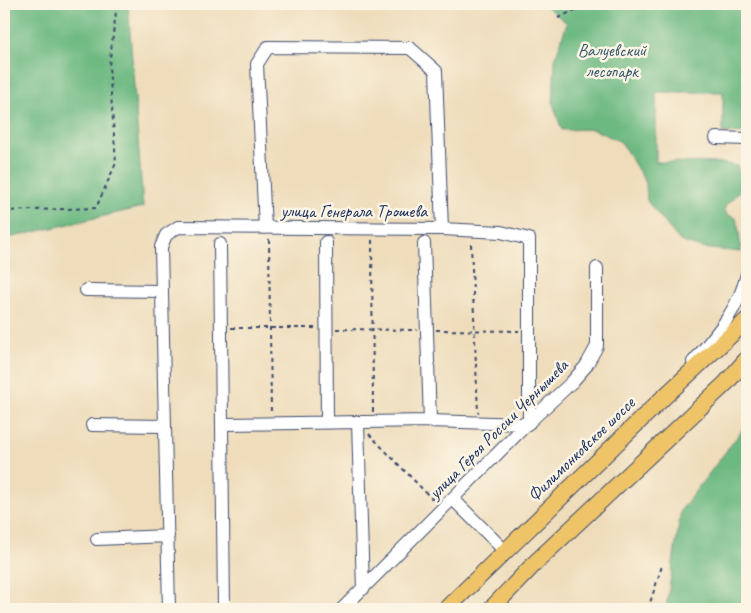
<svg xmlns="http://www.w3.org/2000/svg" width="751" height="613" font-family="Caveat,sans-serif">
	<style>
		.forest { fill: #6db982; stroke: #447470 }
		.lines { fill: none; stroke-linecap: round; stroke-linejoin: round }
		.minor-casing { stroke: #3b496c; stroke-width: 14 }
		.major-casing { stroke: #3b496c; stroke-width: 18 }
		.path { stroke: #3b496c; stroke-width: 2; stroke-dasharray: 4 4; stroke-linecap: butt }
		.minor { stroke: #fff; stroke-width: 12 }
		.major { stroke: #efc469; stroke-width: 16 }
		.labels { text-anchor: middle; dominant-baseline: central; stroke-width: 5; stroke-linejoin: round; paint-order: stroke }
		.park-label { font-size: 18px; fill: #365a6d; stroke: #fcf5e5 }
		.street-label { font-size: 18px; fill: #1b2f5e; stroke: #fcf5e5 }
	</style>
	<rect width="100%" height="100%" fill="#fcf5e5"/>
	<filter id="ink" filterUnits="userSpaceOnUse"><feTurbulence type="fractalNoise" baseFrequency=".02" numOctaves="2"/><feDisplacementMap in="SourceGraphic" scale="10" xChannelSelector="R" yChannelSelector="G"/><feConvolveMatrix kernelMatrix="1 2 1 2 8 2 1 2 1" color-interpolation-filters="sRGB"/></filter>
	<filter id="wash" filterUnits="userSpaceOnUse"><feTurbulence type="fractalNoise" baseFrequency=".0096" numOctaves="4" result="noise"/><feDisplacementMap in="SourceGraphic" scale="20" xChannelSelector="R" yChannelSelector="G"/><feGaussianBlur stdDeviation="1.12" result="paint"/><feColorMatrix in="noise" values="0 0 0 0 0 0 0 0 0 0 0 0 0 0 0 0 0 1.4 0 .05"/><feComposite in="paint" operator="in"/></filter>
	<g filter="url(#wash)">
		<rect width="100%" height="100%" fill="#eedcba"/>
		<!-- forest -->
		<path class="forest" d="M4,4H128L143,207L4,239Z
			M543,4H747V132L723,133V92H656V162L722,163L737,166L743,188L725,206L726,214L736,218L739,231L741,252L701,248L680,241L647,201L646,183L621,142L593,129L562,130L553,104L555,59L567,23Z
			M747,424V602L732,606L730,609H666L681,510Z"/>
	</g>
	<g filter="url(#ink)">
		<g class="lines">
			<defs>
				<path id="minor" d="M716,138L747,139
					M265,228L257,64L268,47L410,48L436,71L442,229
					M326,242L327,423
					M424,243L430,421
					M220,244L224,609
					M86,290L162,291
					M693,362C716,335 739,309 747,274
					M358,422L363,589
					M223,424L430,421L527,424
					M92,425L165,426
					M453,499L505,551
					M97,539L168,536
					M169,609L161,247L166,235L178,227L442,229L501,232L529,239V423
					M342,609L527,424L571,383L586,366L597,346V268"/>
				<path id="major" d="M446,609L663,398L747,320
					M491,609L537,561L726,383L747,359"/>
			</defs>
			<!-- minor casing -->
			<use href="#minor" class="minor-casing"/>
			<!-- major casing -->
			<use href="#major" class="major-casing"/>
			<!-- path -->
			<path class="path" d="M4,6L9,4
				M558,18L588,4
				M4,211L96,208L116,163L109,66L117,4
				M269,239L271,414
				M372,240L373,412
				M471,244L478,413
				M231,328H317
				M336,329L417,330
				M436,330L519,331
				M369,434L434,501
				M648,609L662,566"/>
			<!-- minor -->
			<use href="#minor" class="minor"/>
			<!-- major -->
			<use href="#major" class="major"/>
		</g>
	</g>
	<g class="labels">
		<!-- park labels -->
		<g class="park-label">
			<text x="612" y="50">Валуевский<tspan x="612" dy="21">лесопарк</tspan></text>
		</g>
		<!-- street labels -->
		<g class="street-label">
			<text x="354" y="211">улица Генерала Трошева</text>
			<text transform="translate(498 429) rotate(-45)">улица Героя России Чернышева</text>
			<text transform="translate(581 449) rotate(-44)">Филимонковское шоссе</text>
		</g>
	</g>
	<!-- margin -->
	<rect width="751" height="613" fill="none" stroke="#fcf5e5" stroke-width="20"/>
</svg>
